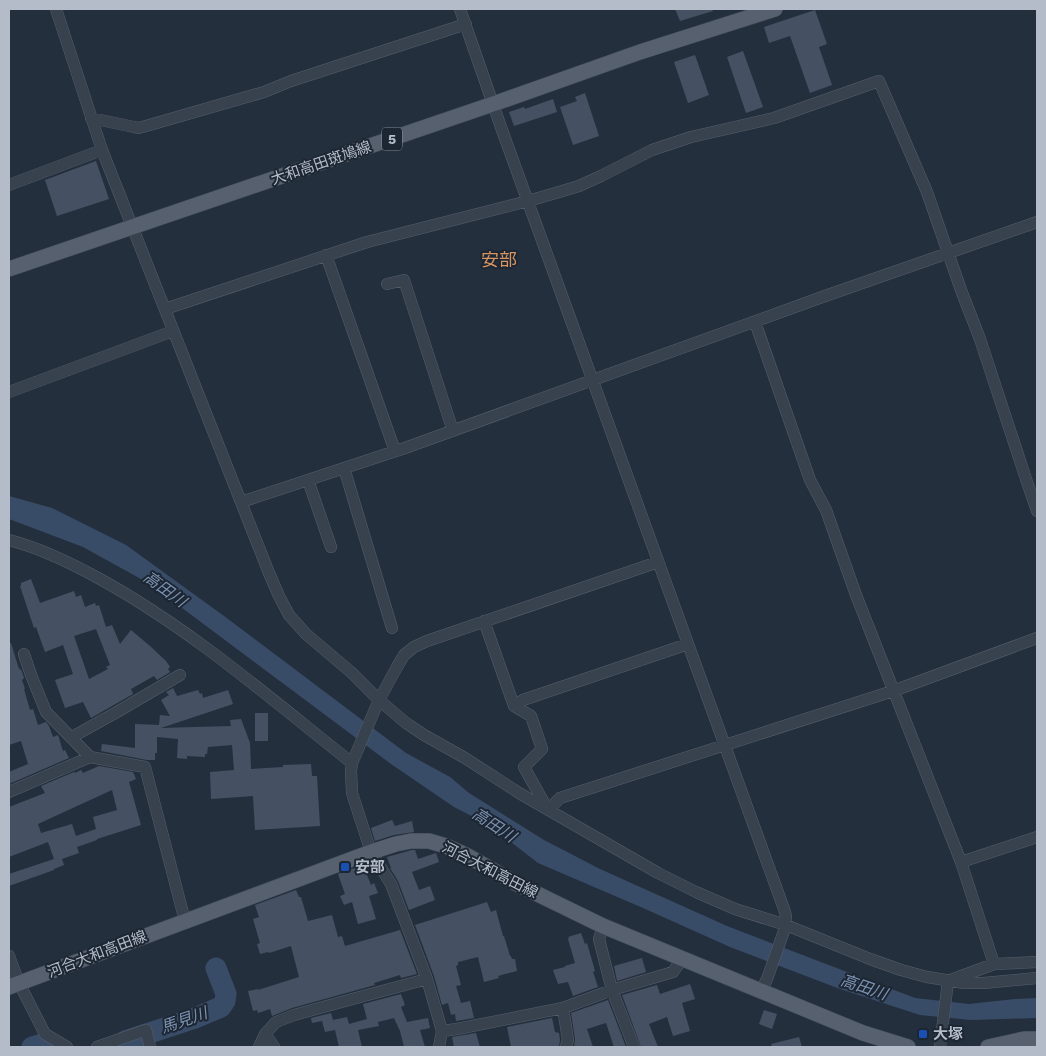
<svg xmlns="http://www.w3.org/2000/svg" width="1046" height="1056" font-family="'Work Sans','Noto Sans JP',sans-serif">
	<style>
		.water { fill: #394c67 }
		.lines { fill: none; stroke-linecap: round; stroke-linejoin: round }
		.river { stroke: #394c67; stroke-width: 21 }
		.building { fill: #455162; fill-rule: evenodd }
		.minor-casing { stroke: #565f6c; stroke-width: 12 }
		.major-casing { stroke: #414a57; stroke-width: 16 }
		.minor { stroke: #38414e; stroke-width: 11 }
		.major { stroke: #56606e; stroke-width: 15 }
		.transit-dot { fill: #1a4fb4; stroke: #1d2633; stroke-width: 2 }
		.labels { text-anchor: middle; dominant-baseline: central; stroke-width: 4; stroke-linejoin: round; paint-order: stroke }
		.shield { fill: #1d2633; stroke: #878f9c; stroke-width: 1 }
		.shield-label { font-size: 14px; font-weight: bold; fill: #b4bcc9 }
		.street-label { font-size: 15px; fill: #b4bcc9; stroke: #1d2633 }
		.poi-label { font-size: 15px; font-weight: bold; fill: #b4bcc9; stroke: #1d2633; text-anchor: start }
		.water-label { font-size: 16px; font-style: italic; fill: #7c92b1; stroke: #1d2633 }
		.quarter-label { font-size: 18px; fill: #d59563; stroke: #1d2633 }
	</style>
	<rect width="100%" height="100%" fill="#242f3e"/>
	<!-- water -->
	<path class="water" d="M9,496L52,508L126,545L224,616L406,753L450,777L469,793L544,840L600,869L727,926L915,998L969,1004L1015,999L1037,998V1018L971,1020L920,1015L840,989L730,947L643,908L538,863L489,825L454,807L391,764L150,584L83,547L9,519Z"/>
	<g class="lines">
		<!-- river -->
		<path class="river" d="M125,1041L195,1018L221,1007L225,1001L226,994L216,968
			M32,1047L42,1044L53,1047"/>
	</g>
	<!-- building -->
	<path class="building" d="M675,9H712L713,11L680,21Z
		M815,10L827,44L819,47L832,85L810,93L790,36L769,43L764,27Z
		M743,51L763,107L746,113L727,57Z
		M695,55L709,95L688,103L674,62Z
		M585,93L599,136L573,145L560,107L577,101L575,97Z
		M553,99L557,112L514,126L509,112L524,107L525,109Z
		M96,161L109,199L57,216L45,180Z
		M31,579L40,603L74,591L76,597L81,595L85,607L95,603L96,606L99,605L106,627L112,625L120,644L131,630L150,646L166,661L170,667L168,669L170,672L157,680L154,676L131,689L133,694L91,718L83,702L65,708L55,680L73,674L63,645L45,652L36,627L34,628L20,586H21V583ZM96,629L110,665L106,667L108,669L89,679L74,636Z
		M9,643H11L18,666L20,670L21,669L24,678L22,680L25,689H24L30,710L33,709L38,725L46,722L49,726L53,737L58,735L63,751L65,750L69,758L9,784V772L28,764L21,741L9,745Z
		M173,688L177,696L198,690L200,694L202,693L203,698L228,690L233,704L161,728L231,726L230,720L241,719L250,743L251,769L283,767V765L311,764L312,776H317L320,826L255,830L253,796L211,799L210,772L234,770L232,745L208,747L207,754H205V757L187,756V759L177,758L178,739L157,737V753H155V760H147L101,751L102,744L135,748V724L159,725L160,715L170,716L161,700L169,695L166,692Z
		M255,713H268V741H255Z
		M99,766L133,772L136,779L129,782L141,825L97,839V840L77,847L79,853L62,859L64,865L54,869V870L9,886V874L54,859L48,842L9,857V807L45,793L41,786L74,772L75,773L81,770L83,773ZM112,790L117,810L93,817L96,829L76,836L72,824L41,833L38,824Z
		M392,820L395,826L412,821L414,832L394,835L375,841L371,828Z
		M412,850H415L418,859L436,853L439,862L412,872L419,890L430,886L435,900L409,910L398,881L390,868H391L387,857Z
		M363,865L371,885L374,883L378,893L369,896L376,919L358,924L352,902L344,905L340,896L345,894L338,874Z
		M296,890L299,897H301L308,921L332,915L338,937L342,936L345,946L400,930L417,974L401,978L400,975L374,983L375,985L292,1008L272,1016L270,1009L258,1013L257,1010L253,1011L248,991L258,989V990L299,977L291,946L269,953L268,952L260,954L257,944L260,943L253,919L259,917L255,905Z
		M487,902L491,912L496,910L503,936H504L510,956H511L512,959H515L517,971L505,974L498,976L499,978L484,982L478,957L458,962V965L456,966L461,985L456,986L461,1003L470,1001L474,1018L456,1021L455,1014L451,1015L448,1003L442,1005L434,976L415,925Z
		M581,933L585,944L587,943L595,971L593,972L598,987L573,996L568,982L558,984L553,970L565,967V966L575,963L568,939L569,938L568,937Z
		M642,958L646,972L617,981L614,966Z
		M690,984L695,999L682,1003L690,1031L673,1036L667,1017L649,1024L658,1047H641L622,995L657,985L660,994Z
		M401,994L405,1005L401,1007L407,1022L428,1018L430,1028L420,1030L425,1047H404L400,1031L394,1018L378,1022L379,1026L358,1030L362,1047H339L335,1030L325,1032L322,1021L312,1023L311,1018L331,1013L333,1020L347,1017L349,1024L367,1019L363,1004Z
		M608,1000L626,1047H614L606,1023L587,1029L593,1047H574L575,1039L571,1013Z
		M764,1010L777,1014L772,1029L759,1024Z
		M552,1018L555,1032L559,1033L560,1040L559,1047H511L507,1027Z
		M476,1033L480,1047H454L452,1037Z
		M799,1037L802,1047H772L771,1044Z"/>
	<g class="lines">
		<defs>
			<path id="minor" d="M56,9L102,150L269,573L279,596L289,615L306,634L352,673L379,700L406,723L424,735L465,758L519,793L658,873L696,892L735,909L786,925L870,959L901,970L927,977L964,983H984L1037,978
				M460,9L502,130L784,909L786,916L784,931L767,979L761,991
				M91,118L134,127L138,128L146,126L264,92L291,81L466,24
				M9,185L102,150
				M326,255L395,451
				M387,284L404,280L453,431
				M165,309L367,242L528,201L559,192L579,186L601,176L652,150L691,137L774,118L879,81L927,192L961,290L980,339L1026,479L1037,511
				M755,322L810,480L826,510L856,595L961,862L994,964
				M9,392L173,331
				M344,468L392,628
				M308,480L331,547
				M241,502L405,448L825,296L1037,222
				M9,540C40,548 71,563 100,579C191,629 271,699 352,763
				M484,621L514,706L531,716L542,749L524,767L548,810L560,798L893,691L1037,638
				M24,654L31,675L46,712L90,757
				M514,706L523,700L688,644
				M72,737L117,712L180,675
				M9,792L90,757L145,767L185,921
				M961,862L1037,837
				M603,926L599,939L612,990L634,1047
				M9,956L19,983L45,1034L67,1047
				M563,1008L568,1040L566,1047
				M442,1031L457,1029L563,1008L612,990L673,972L682,959
				M265,1034L274,1047
				M97,1047L146,1030L150,1047
				M259,1047L265,1034L276,1022L294,1015L345,1001L427,979
				M439,1047L442,1031L427,979L391,884L371,852L352,793L351,771L352,763L379,700L397,667L404,655L414,647L427,641L658,562
				M940,1047L948,981L994,964L1037,962"/>
			<path id="major" d="M9,269L493,104L640,52L775,9
				M9,987L371,852L396,844L411,841H429L446,846L466,855L519,885L603,926L863,1033L908,1047
				M988,1047L1024,1039H1037"/>
		</defs>
		<!-- minor casing -->
		<use href="#minor" class="minor-casing"/>
		<!-- major casing -->
		<use href="#major" class="major-casing"/>
		<!-- minor -->
		<use href="#minor" class="minor"/>
		<!-- major -->
		<use href="#major" class="major"/>
	</g>
	<!-- markers -->
	<g class="transit-dot">
		<rect x="340" y="862" width="10" height="10" rx="2.5"/>
		<rect x="918" y="1029" width="10" height="10" rx="2.5"/>
	</g>
	<g class="labels">
		<!-- shield labels -->
		<rect class="shield" x="382" y="127.5" width="20" height="23" rx="4"/>
		<g class="shield-label">
			<text x="392" y="139">5</text>
		</g>
		<!-- street labels -->
		<g class="street-label">
			<text transform="translate(321 163) rotate(-19)">大和高田斑鳩線</text>
			<text transform="translate(490 870) rotate(27)">河合大和高田線</text>
			<text transform="translate(97 954) rotate(-21)">河合大和高田線</text>
		</g>
		<!-- poi labels -->
		<g class="poi-label">
			<text x="355" y="867">安部</text>
			<text x="933" y="1034">大塚</text>
		</g>
		<!-- water labels -->
		<g class="water-label">
			<text transform="translate(165 589) rotate(36)">高田川</text>
			<text transform="translate(494 825) rotate(33)">高田川</text>
			<text transform="translate(864 987) rotate(19)">高田川</text>
			<text transform="translate(184 1020) rotate(-19)">馬見川</text>
		</g>
		<!-- quarter labels -->
		<g class="quarter-label">
			<text x="499" y="259">安部</text>
		</g>
	</g>
	<!-- border -->
	<rect width="1046" height="1056" fill="none" stroke="#b4bcc9" stroke-width="20"/>
</svg>
